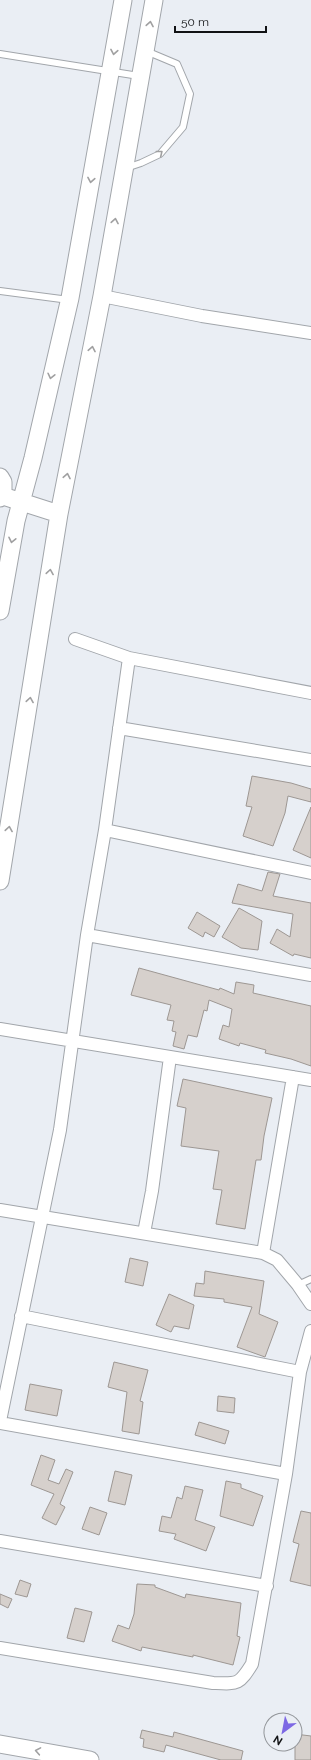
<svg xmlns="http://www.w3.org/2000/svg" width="311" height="1760" font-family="Raleway,sans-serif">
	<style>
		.building { fill: #d6d0cc; stroke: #9d9793 }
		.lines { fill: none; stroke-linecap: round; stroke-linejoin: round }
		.lane-casing { stroke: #a2a6ab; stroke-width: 8 }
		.street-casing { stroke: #a2a6ab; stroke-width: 14 }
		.secondary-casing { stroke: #a2a6ab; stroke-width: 19 }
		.lane { stroke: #fff; stroke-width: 6 }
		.street { stroke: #fff; stroke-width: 12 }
		.secondary { stroke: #fff; stroke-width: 17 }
		.oneway { stroke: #a0a0a1 }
	</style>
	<rect width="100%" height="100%" fill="#eaeef4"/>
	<!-- building -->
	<path class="building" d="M252,776L291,783L311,789V802L288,796L285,813L273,846L243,836L252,807L246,806Z
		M311,807V858L293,850Z
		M268,872L280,874L273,896L311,903V958L294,954L293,956L270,943L277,929L290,937L293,914L232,903L238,884L262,891Z
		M239,908L262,921L258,950L241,948L222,937Z
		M197,912L220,926L214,937L205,932L203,937L188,928Z
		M139,968L219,990L220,988L234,994L236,982L254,985L253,993L311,1006V1066L291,1059L265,1053L266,1050L240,1043L239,1046L219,1039L223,1025L229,1027L232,1009L209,1000L207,1011L204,1010L197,1037L188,1035L184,1049L173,1046L176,1032L172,1031L174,1021L167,1020L171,1005L131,995Z
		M183,1079L272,1098L264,1136L261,1160H256L245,1229L216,1224L222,1190L213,1189L219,1151L181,1146L186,1108L177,1106Z
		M130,1258L148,1262L143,1286L125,1282Z
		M205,1271L264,1281L259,1314L278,1322L265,1357L237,1347L252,1307L224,1302V1299L194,1296L196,1283L204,1284Z
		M169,1294L194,1305L189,1329L174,1326L171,1332L156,1325Z
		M114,1362L148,1370L140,1401L143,1402L139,1434L122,1431L127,1392L108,1387Z
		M30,1384L62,1390L57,1416L25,1410Z
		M218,1396L235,1398L234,1413L217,1411Z
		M199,1422L229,1431L225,1444L195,1435Z
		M41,1455L55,1460L48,1480L59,1484L66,1469L73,1472L60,1504L65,1507L56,1525L42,1518L54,1494L31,1485Z
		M115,1471L132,1475L125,1505L108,1501Z
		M226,1481L241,1484V1488L263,1496L253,1526L220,1516Z
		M185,1486L203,1490L195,1520L215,1527L206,1551L174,1539L176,1534L159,1531L162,1516L171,1518L177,1497L182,1499Z
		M90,1507L107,1513L99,1535L82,1529Z
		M301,1511L311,1513V1586L290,1581L299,1544L293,1542Z
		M20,1580L31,1584L27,1597L15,1594Z
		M137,1584L155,1585V1587L185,1598L186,1594L241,1603L237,1636L240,1637L233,1665L193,1655V1657L142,1647L141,1651L112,1641L118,1625L129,1629L134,1614Z
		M0,1594L12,1599L8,1608L0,1604Z
		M75,1608L92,1612L84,1642L67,1638Z
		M142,1730L173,1737L174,1732L243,1751L241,1760H221L166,1745L164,1752L143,1747L144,1739L140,1738Z
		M295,1734L311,1736V1760H295Z"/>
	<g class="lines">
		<defs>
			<path id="lane" d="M0,54L139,76
				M126,168L141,163L160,154L183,127L190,94L177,64L146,51
				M0,291L69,300
				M298,1285L311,1279"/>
			<path id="street" d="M102,296L202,316L311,333
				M75,639L129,658L311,693
				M119,728L311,760
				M105,830L311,873
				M87,935L311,975
				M0,1029L311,1080
				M0,1210L263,1253L277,1260L298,1285L311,1304
				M144,1233L152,1191L170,1057
				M263,1253L293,1077
				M21,1316L300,1372
				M0,1421L60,1130L87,935L105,830L129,658
				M0,1423L286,1474
				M0,1541L267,1586
				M0,1648L213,1683C238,1684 239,1685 252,1664L286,1474L300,1372L311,1331"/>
			<path id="secondary" d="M0,477L3,482V496
				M0,498L3,496L59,514
				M0,611L16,521L33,458L70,298L123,0
				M0,881L59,514L102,296L154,0
				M0,1744L90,1760"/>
		</defs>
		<!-- lane casing -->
		<use href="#lane" class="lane-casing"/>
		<!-- street casing -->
		<use href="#street" class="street-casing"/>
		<!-- secondary casing -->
		<use href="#secondary" class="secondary-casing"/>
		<!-- lane -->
		<use href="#lane" class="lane"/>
		<!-- street -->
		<use href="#street" class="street"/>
		<!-- secondary -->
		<use href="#secondary" class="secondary"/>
	</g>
	<!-- one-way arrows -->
	<defs><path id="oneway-chevron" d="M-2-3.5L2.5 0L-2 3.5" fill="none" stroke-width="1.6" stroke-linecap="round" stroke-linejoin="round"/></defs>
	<g class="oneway">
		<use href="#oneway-chevron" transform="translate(150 24) rotate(-80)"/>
		<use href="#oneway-chevron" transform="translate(114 52) rotate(100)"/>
		<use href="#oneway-chevron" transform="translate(160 153) rotate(-39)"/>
		<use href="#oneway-chevron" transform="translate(91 180) rotate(100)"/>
		<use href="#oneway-chevron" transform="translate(115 221) rotate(-80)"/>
		<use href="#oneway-chevron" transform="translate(92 349) rotate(-79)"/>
		<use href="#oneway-chevron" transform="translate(51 376) rotate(103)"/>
		<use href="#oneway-chevron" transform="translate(67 476) rotate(-79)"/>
		<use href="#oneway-chevron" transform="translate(12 540) rotate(102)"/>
		<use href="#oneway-chevron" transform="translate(50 572) rotate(-81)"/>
		<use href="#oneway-chevron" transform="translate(30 700) rotate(-81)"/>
		<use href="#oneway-chevron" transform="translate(9 829) rotate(-81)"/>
		<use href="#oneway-chevron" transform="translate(38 1751) rotate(-170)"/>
	</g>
	<!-- north arrow -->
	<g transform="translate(283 1732) rotate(212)"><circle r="19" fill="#eaeef4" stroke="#93969a"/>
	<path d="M0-3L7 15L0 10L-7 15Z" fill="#7d68e4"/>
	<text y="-6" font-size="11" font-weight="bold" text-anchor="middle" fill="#111214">N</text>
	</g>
	<!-- scale -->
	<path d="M175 26v6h91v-6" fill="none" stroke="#111214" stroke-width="2"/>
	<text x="181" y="26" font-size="12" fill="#111214" stroke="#eaeef4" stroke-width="3" paint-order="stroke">50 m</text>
</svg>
